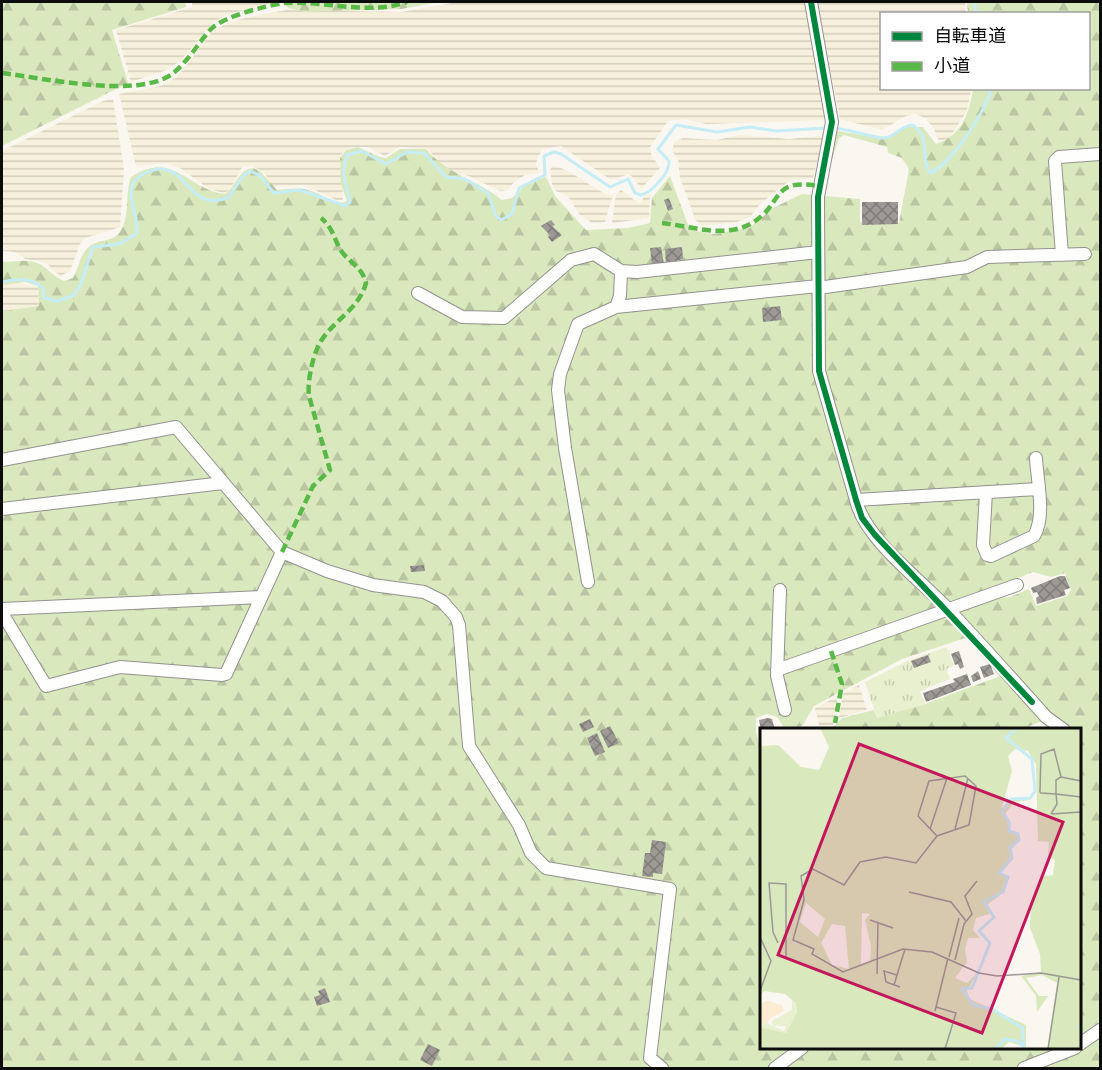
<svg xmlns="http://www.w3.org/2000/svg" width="1102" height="1070" font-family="'Source Serif 4','Noto Sans JP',serif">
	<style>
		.farmland { fill: url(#farmland-rules) }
		.grass { fill: url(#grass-tufts) }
		.forest { fill: url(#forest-firs); fill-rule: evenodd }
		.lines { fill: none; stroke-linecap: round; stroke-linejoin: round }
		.stream { stroke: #c6ecf5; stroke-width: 3 }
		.building { fill: url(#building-cross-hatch) }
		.minor-casing { stroke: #93928f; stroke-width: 14 }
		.minor { stroke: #fefefd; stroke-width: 12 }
		.quiet { stroke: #58b947; stroke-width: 4.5; stroke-dasharray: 9 4.5; stroke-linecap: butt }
		.cycleway-casing { stroke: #fff; stroke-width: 10 }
		.cycleway { stroke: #00873e; stroke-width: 6 }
		.inset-river { fill: none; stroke: #c6ecf5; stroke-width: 3 }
		.inset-road { fill: none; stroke: #9b9995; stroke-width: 1.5 }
		.view { fill: #c2185b; fill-opacity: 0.15; stroke: #c2185b; stroke-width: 3 }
		.inset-edge { fill: none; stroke: #0c0c0c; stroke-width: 3 }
	</style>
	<defs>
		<pattern id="farmland-rules" width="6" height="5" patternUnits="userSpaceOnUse" patternTransform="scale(1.5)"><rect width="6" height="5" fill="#f7f0dc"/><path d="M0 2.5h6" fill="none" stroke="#d3cdbc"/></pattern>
		<pattern id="grass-tufts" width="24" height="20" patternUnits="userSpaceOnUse" patternTransform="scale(1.5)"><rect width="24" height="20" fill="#e8f0d0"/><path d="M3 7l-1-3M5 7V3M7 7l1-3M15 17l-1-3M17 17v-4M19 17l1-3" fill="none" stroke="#c6cdb1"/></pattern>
		<pattern id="forest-firs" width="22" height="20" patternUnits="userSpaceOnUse" patternTransform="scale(1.5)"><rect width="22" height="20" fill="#dae8bd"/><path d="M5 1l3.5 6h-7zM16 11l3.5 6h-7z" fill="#bac6a1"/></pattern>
		<pattern id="building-cross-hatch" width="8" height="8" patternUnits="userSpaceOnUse" patternTransform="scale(1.5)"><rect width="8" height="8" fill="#9d9a96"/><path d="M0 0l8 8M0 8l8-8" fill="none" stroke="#7e7c79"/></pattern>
	</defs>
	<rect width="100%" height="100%" fill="#faf7f0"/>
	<!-- farmland -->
	<path class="farmland" d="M192,2H276L225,15L213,23L180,61L167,70L131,82L116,30L192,7Z
		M457,2H806L826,120L706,124L684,119L668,121L650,147L651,154L660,168L641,189L634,178L629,174L611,180L561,146L542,149L536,163L539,173L525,175L514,182L508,190L500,191L469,176L455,173L439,163L428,149L399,147L385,156L367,147H354L346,149L340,156L343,200H336L304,185L272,187L264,172L252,166L242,167L230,190L224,193L209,189L180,168L165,163L136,166L119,94L160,86L177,77L212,32L222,26L240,19L286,10L401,12Z
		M817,2H965L966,13L882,14V88L971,89L967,111L949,138L939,141L933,127L925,118L915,114L906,116L882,130L840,119Z
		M113,99L124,169L120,227L85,238L80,244L70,271L60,276L46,263L25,259L15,252L2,251V151L103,101Z
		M740,135L789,139L820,136L823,139L813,178L789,181L761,203L750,217L737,222L703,226L696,221L680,178L678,159L672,151L674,142L683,138L716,140Z
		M553,165L568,171L605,194L613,195L605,222L592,223L579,214L568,196L556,191L552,184L550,170Z
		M621,190L640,204L644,197L650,194L649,218L612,223L616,194Z
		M15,282L38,287L39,306L2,311V285Z
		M859,685L867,710L839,718L843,694Z
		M838,696L833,725L820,729L815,708Z"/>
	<!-- grass -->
	<path class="grass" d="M947,647L954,666L946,669L950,679L920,691L925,704L877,718L865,682L907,661Z"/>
	<!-- forest -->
	<path class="forest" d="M2,2H186V7L112,30L128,83L2,146Z
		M284,2H440L401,9L304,12L288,8Z
		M967,2H1100V1068H2V311L39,306L38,286L25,282L2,285V262C15,262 27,258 40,264C48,269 54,277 64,281L73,278C79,267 80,253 91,245C101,239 112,242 120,232C130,218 125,193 131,177C174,149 186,189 225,194C236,187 238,169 253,168L260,171L277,190C288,189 300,187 311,191C323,194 334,207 347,201L341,184L340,158L346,150L358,147L380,157L386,158L400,149H426C448,175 476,179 502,200L512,198L527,184L546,177L555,196L586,230L628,228L650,223L652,198L670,176L690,230L713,234L749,228L773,208L802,194L860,199V222L899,223L909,169L902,158L888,153L887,147L844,135L839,138L831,162L829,161L837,131L887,139L906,127H923L936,144C962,135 969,114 973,89L1088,88V14L968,13ZM1033,572L1051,577L1065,573L1071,590L1067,596L1036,606L1029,589L1010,597L996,598L1003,584ZM968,637L1003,675L925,704L877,718L874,710L842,718L832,729L1020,730L1042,721L1048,729L1080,730V1048H762L761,748L756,733V718L767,714L777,717L785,729H794L803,725L814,706L902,659Z"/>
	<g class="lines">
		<!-- stream -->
		<path class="stream" d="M975,2L976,14
			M833,128C849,129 873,138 884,138C896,137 901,125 913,125C932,140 919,156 930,173C948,168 990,106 991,88
			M2,282C15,279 33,277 43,288L44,298L58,301L74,295L81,284L93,247L119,244L136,234C142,215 117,188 143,174C149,172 155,168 161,169C191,171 190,213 229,197L244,175L250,171L259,175L274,193L300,190L346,206L350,202L343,172L347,155L362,151L386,164L407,152L424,153L446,177L465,179L488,193L496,216L501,220L512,214L519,188L545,175L544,156L554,152L561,154L610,187L628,179L635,193L641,195C652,192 670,173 669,161L658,149L676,125L717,132L750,127L776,131L827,128"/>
	</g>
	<!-- building -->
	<path class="building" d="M669,198L673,209L668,211L664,200Z
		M862,202H898V224L862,225Z
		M551,220L555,225L552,226L562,235L552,242L548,237L550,235L541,226Z
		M661,247L664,264H652L650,248Z
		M682,247L683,259L666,264L665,249Z
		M780,306L782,320L763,322L762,308Z
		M424,565L425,571L411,572L410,566Z
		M1060,576H1065L1070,588L1064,590L1066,595L1037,604L1036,598L1039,596L1037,592L1033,593L1031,588Z
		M959,651L964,667L960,669L958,664L955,665L951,654Z
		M928,655L931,662L914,668L911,661Z
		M990,664L994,674L984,678L980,667Z
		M978,671L981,679L973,682L971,676Z
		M967,674L971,685L926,702L923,693L955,682L953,679Z
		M768,718L772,719L775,730H761L759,720Z
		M590,719L594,727L583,732L579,724Z
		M610,726L619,743L608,748L600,731Z
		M597,733L605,752L595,756L587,738Z
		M652,840L666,842L662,874L653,873V877L642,876L645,853H650Z
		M325,988L330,1002L317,1006L314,997L320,995L318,991Z
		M428,1044L440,1050L432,1066L420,1060Z"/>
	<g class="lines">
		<defs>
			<path id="minor" d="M811,2L832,122L818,197L819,371L858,507C871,543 919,579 946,607C980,643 1013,680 1046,717L1064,730
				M1062,255L1055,161L1059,157L1100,154
				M818,288L967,267L987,257L1085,254
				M418,293L462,317L504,318L571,260L594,254L621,271L637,272L818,252
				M616,307L818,286
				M2,460L176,427L282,552L327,571L373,585L424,592L442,601L456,617L459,625L469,746L519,825L531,853L546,868L670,889L650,1058L662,1068
				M986,492L983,545L987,555L991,556L1034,536C1046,516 1037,480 1036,458
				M856,500L1038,489
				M2,509L223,483
				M588,582L565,448L558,390L560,374L578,324L616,307L620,296L621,271
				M780,590L777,676L785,710
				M2,609L261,597
				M2,613L46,686L120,667L222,675L226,674L282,552
				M777,670L1017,585
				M1080,1044L1100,1030
				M775,1068L802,1048
				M1024,1068L1075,1048"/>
		</defs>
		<!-- minor casing -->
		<use href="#minor" class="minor-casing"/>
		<!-- minor -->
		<use href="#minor" class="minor"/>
		<!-- quiet -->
		<path class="quiet" d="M2,73C43,78 138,99 172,74C188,62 198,43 211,29C224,16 266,6 284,3C324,0 368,16 407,2
			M662,223C690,226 725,239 752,223C785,203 769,178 819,186
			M282,552L313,486L330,470L309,396C307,381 313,354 321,341C334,320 359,309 366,283C363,268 350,263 342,252C334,240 333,227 321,218
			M831,651L842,684L835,723"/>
		<defs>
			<path id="cycleway" d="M811,2L832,122L818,197L819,371L856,500L862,518L875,535L1032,702"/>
		</defs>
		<!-- cycleway casing -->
		<use href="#cycleway" class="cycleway-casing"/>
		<!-- cycleway -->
		<use href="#cycleway" class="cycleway"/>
	</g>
	<!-- overview -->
	<g transform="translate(760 728)">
		<rect width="321" height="321" fill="#faf7f0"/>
		<path d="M32,271L36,275L37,284L26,305L0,299L4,294L24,303L26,298H13L12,293L32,282Z" fill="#e8f0d0"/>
		<path d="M60,0H321V321H287L297,255L282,247L266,250L279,268H288L277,284L276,268L261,248L281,244L280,226L270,200L271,179L281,149L293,147L295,132L288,129L289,114L278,113L276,36L268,23L255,21L248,28L252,43L242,79L246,80L252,70L268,69L269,72L254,74L245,86L250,101L260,111L250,123L253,131L239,145L249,150L243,165L228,176L229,186L216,190L213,202L220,210H208L205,221L207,234L195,250L207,255L217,245L207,263L210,271L266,297V319L249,314L241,321H0V299L26,305L37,284L36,275L25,266L4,263L0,267V18L18,17L41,39L59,42L69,19ZM46,175L65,191L58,209L40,194ZM102,185L110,186L105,192L111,218L110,233L101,236ZM72,196L85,198L89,241L72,237L61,215Z" fill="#dae8bd" fill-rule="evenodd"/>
		<path d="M7,273L22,277L24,283L10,290L8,295H0V276Z" fill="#fbebd1"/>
		<path class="inset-river" d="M236,321L244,311L257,313L264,319L262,300L232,281L213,277L202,261L212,260L230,215L219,203L234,189L224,174L243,164L248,149L239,145L252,130L250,119L259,112L258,106L249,103V94L242,83L251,71L270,70L275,63L272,31L246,10L257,0"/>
		<path class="inset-road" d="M301,49L321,53M291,86L297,76L296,66V52L301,49L294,21L281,26L280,64L281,65L296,66L321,69M292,86L321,84M170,101L187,50M195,101L208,50M177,108L158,88L169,53L205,48L216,58L209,97L177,108L156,135L126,129L100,134L84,157L53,141L41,148L44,172L33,212L54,221L52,226L83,244L143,221L172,224L219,245L237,248L281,245L321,252M149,164L191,174L206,193M110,192L133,200M0,209L11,233L0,263M18,215L13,204L9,155L26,156V230M189,229L199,190M195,232L204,196L212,186L205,168L217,153M117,246L118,194M137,247L124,243L126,254L140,259M134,257L145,221M176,279L196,285L185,321M175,283L188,230M288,321L299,249"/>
		<path class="view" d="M99,16L303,94L222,305L18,227Z"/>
		<rect width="321" height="321" class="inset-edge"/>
	</g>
	<!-- border -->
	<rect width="1102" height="1070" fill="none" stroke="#0c0c0c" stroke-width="6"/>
	<!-- legend -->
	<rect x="880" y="12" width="210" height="78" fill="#ffffff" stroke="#9e9e9e" stroke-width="1.5"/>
	<rect x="892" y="32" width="30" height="9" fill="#00873e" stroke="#9e9e9e" stroke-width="1.5"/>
	<text x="934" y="42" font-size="18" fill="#0c0c0c">自転車道</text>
	<rect x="892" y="62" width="30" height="9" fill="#58b947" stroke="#9e9e9e" stroke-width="1.5"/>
	<text x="934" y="72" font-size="18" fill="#0c0c0c">小道</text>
</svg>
